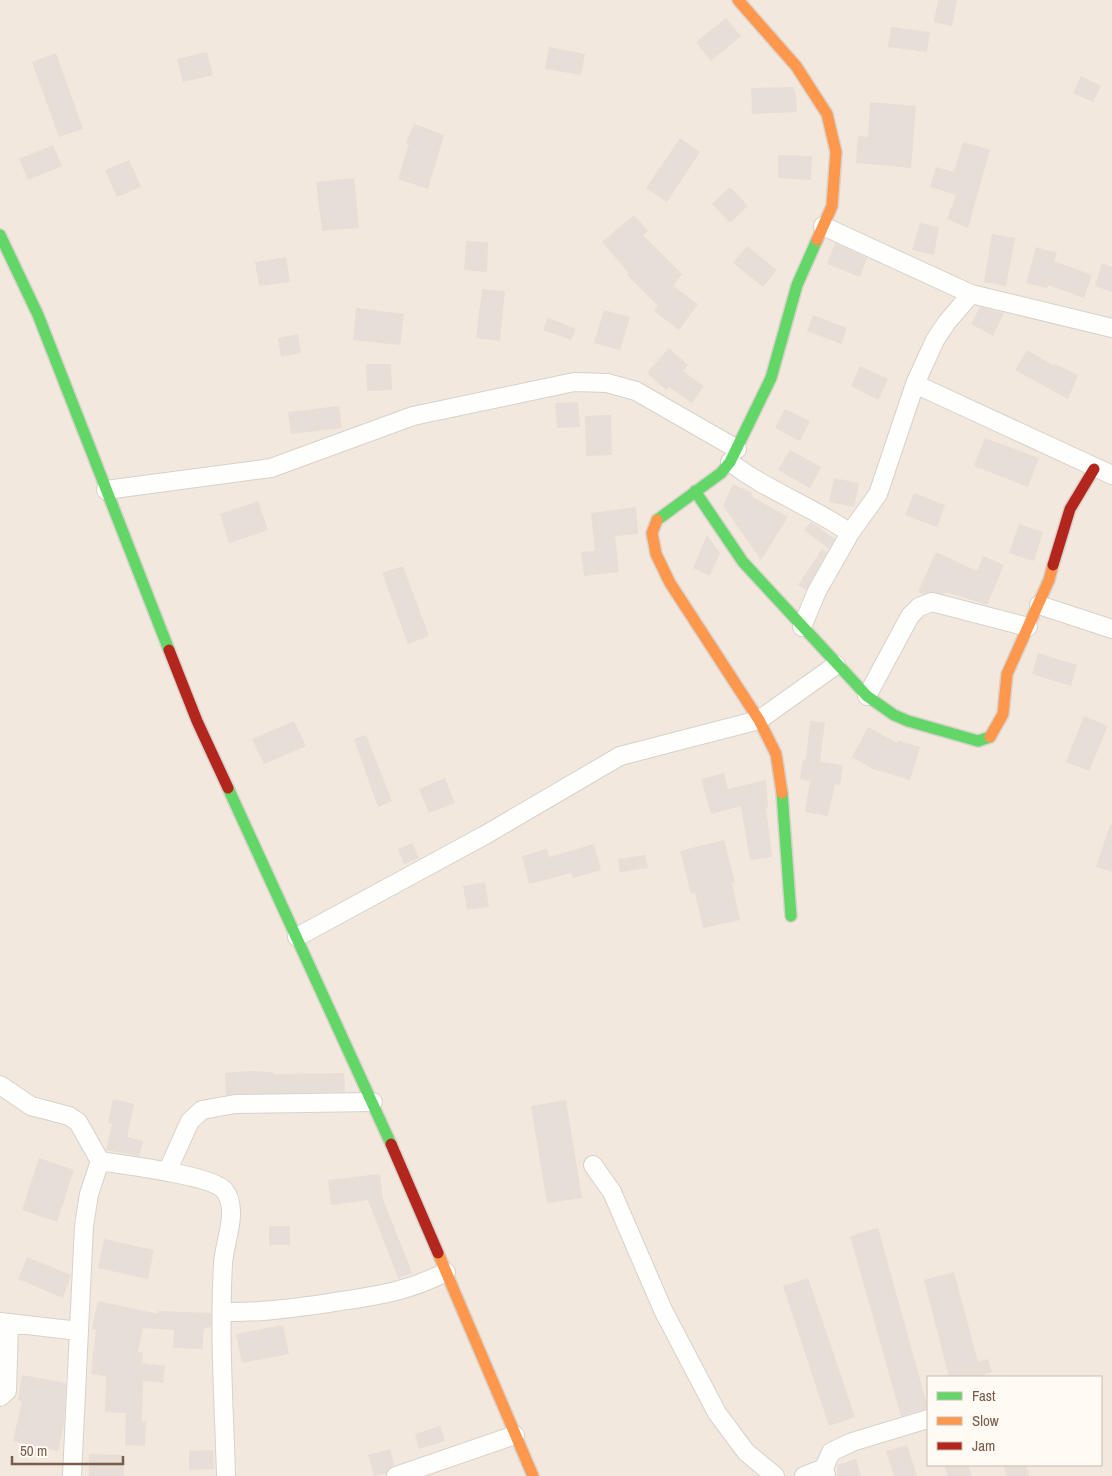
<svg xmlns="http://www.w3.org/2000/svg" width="1112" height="1476" font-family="'Archivo Narrow',sans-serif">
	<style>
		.residential { fill: #f2e8de; fill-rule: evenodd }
		.building { fill: #e6ded7 }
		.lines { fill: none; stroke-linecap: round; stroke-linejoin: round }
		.street-casing { stroke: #d7d1cb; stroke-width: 20 }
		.fast-casing { stroke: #d9d2cb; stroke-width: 14 }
		.slow-casing { stroke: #d9d2cb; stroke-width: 14 }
		.jam-casing { stroke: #d9d2cb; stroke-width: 14 }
		.street { stroke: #fefefd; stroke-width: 18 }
		.fast { stroke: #63d668; stroke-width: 11 }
		.slow { stroke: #ff974d; stroke-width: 11 }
		.jam { stroke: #b3261e; stroke-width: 11 }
	</style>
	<rect width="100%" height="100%" fill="#f9f5f0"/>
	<!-- residential -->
	<path class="residential" d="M0,0H1112V1476H0ZM928,1377H1101V1465H928Z"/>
	<!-- building -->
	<path class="building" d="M938,0H957L952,26L934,22Z
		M726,18L741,36L711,61L696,42Z
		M891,27L930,32L927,52L888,47Z
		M549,47L585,54L581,75L545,69Z
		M207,52L213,75L183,82L177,59Z
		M56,53L83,129L59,137L32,62Z
		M1081,76L1101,86L1093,102L1073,93Z
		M793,87L796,93L797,112L752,114L751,88Z
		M870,102L916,106L911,168L856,163L858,136L868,137Z
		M414,124L444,135L428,189L398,179L409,144L406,143Z
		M680,138L700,152L667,202L646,188Z
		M963,142L990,150L968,228L947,219L956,195L930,187L936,167L954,172Z
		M53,145L62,166L28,180L19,159Z
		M778,155L812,156L811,180L778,178Z
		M129,160L141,187L117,197L105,170Z
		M354,178L359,228L322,231L316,182Z
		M730,187L748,206L730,223L712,204Z
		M634,215L648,231L643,235L682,274L673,286L698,304L679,330L654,311L658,306L627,275L629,273L602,242Z
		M920,223L939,227L934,255L912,250Z
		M992,234L1015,238L1006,286L984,282Z
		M466,241L488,242L487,272L464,270Z
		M835,243L867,258L860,277L827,264Z
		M747,246L777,270L763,287L733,263Z
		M1036,247L1057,253L1054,261L1092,275L1084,298L1048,285L1047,288L1026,283Z
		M286,257L290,282L259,286L255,262Z
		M1102,263L1112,267V292L1095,286Z
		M482,289L505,291L500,341L476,338Z
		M980,307L1004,313L993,336L971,324Z
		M356,308L404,314L400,345L353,340Z
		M604,310L630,317L620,350L594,343Z
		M813,315L847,328L841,344L807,331Z
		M548,318L576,329L571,340L543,330Z
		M298,334L301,353L281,357L278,338Z
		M669,348L688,365L683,371L704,386L692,403L669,387L666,390L647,373Z
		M1027,350L1054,366L1055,364L1078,375L1068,399L1015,370Z
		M366,364H391L392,390L367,391Z
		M860,366L888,379L878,400L851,386Z
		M578,402L580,427L557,428L555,403Z
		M339,406L342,428L291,434L288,412Z
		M785,409L810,421L800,441L775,428Z
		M611,415L612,455L586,456L585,416Z
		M985,438L1039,458L1028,487L974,466Z
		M790,450L821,467L810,488L778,470Z
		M834,478L859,483L854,507L829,502Z
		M733,484L752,493L751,496L788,517L761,560L723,506Z
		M914,493L945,505L937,527L905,515Z
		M258,501L268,530L229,543L220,514Z
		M636,507L638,534L615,536L619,572L584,576L581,552L595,551L591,513Z
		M811,522L835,539L829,549L804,530Z
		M1019,524L1043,532L1034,561L1009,553Z
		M707,535L720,553L710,576L693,568Z
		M822,549L827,552L806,590L798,585Z
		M936,552L977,571L983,556L1004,565L987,605L946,592L944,594L934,592L923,594L918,592Z
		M403,566L429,636L408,644L382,573Z
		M1038,653L1077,665L1071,686L1032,674Z
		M1084,716L1108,726L1089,771L1066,762Z
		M294,721L306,746L264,764L252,739Z
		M810,721L825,722L820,762L843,765L840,785L835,784L828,816L805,812L810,781L800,779L803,759L806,760Z
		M868,727L897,743L898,740L920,747L910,780L873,769L852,757Z
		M366,735L392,801L378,807L354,739Z
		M724,773L728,789L766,780L768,807L766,808L772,857L750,860L741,806L711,814L701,779Z
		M445,778L455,803L429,813L419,789Z
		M1110,825H1112V872L1096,867Z
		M724,840L735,883H732L740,920L703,928L695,893L691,894L680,851Z
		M412,843L419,858L404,864L398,849Z
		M594,844L601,870L573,878L571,873L529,884L522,856L547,849L549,857Z
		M645,855L648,868L620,872L618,859Z
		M485,882L489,907L467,910L463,886Z
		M251,1071L273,1072V1074L344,1073L345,1092L226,1095L225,1073Z
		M113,1099L134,1104L127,1137L143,1141L139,1156L106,1150L112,1124L108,1123Z
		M566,1100L582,1198L547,1203L531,1106Z
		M39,1158L74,1170L57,1222L22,1210Z
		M380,1174L383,1199L412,1273L398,1278L368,1200L331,1205L328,1180Z
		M269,1226H290V1245H269Z
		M878,1228L928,1408L901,1416L850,1236Z
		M104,1239L154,1250L148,1279L98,1268Z
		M27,1257L71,1275L63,1298L18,1279Z
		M954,1272L978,1362L988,1359L992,1372L979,1377H949L924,1280Z
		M808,1278L855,1417L829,1426L783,1286Z
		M98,1301L158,1314V1311L211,1313V1327L205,1328L203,1332V1349L173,1348L174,1330L143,1328L138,1352H143L142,1363L165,1366L163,1383L143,1381L142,1421H146L145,1446L125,1445L126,1413L105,1412L106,1376L91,1374L96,1330L92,1329Z
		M283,1325L289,1354L242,1363L236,1334Z
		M22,1375L66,1383L64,1425L58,1451L13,1441L22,1401L18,1400Z
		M440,1426L445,1441L419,1449L415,1434Z
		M907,1445L917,1476H894L886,1451Z
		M390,1449L394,1465L386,1473L374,1476L368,1455Z
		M213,1450L214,1469L189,1470V1451Z
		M89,1454L124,1455V1476H89Z
		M856,1459L861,1476H837V1465Z
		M944,1465H968L972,1476H948Z
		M1003,1465H1026L1029,1476H1007Z"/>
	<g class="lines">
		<defs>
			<path id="street" d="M823,226L971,294L1112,328
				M915,384L1112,475
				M730,462C767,491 812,506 850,533
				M106,490L271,468L413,416L574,382L607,383L636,391L737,449
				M1039,605L1112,629
				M802,627L817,591L850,533L878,494L915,384L935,340L947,322L971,294
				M867,696L910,616L919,607L932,602L1028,627
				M297,937L485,835L620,756L759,720L836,665
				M0,1085L31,1106L69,1116L78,1122L100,1161L89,1194L84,1226L72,1476
				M100,1161C124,1165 211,1175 224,1190C240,1209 224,1242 223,1264C219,1335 224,1405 226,1476
				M593,1165L612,1192L663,1310L717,1413L746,1452L775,1476
				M167,1172L190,1121L202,1110L235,1104L373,1102
				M222,1312C259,1313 293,1308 329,1303C373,1296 405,1293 446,1272
				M0,1322L79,1331
				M0,1397L7,1391L9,1324
				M396,1476L515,1435
				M804,1476L824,1468
				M826,1476L824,1468L831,1452L852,1442L928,1419"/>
			<path id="fast" d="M0,235L38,315L169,650
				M695,491L743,562L867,696L894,715L908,721L978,741L990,737
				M657,520L721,473L730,462L771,378L797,285L817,240
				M228,788L391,1144
				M782,793L791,916"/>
			<path id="slow" d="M738,0L796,66L827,114L836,152L832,206L817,240
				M657,520L652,533L656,554L670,583L759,720L776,754L782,793
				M990,737L1003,714L1007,674L1049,580L1053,565
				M438,1253L533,1476"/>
			<path id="jam" d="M1053,565L1070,509L1094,469
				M169,650L197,721L228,788
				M391,1144L438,1253"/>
		</defs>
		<!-- street casing -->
		<use href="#street" class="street-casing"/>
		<!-- fast casing -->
		<use href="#fast" class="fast-casing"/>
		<!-- slow casing -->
		<use href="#slow" class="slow-casing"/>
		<!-- jam casing -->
		<use href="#jam" class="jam-casing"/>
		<!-- street -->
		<use href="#street" class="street"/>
		<!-- fast -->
		<use href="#fast" class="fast"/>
		<!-- slow -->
		<use href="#slow" class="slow"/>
		<!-- jam -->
		<use href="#jam" class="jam"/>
	</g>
	<!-- legend -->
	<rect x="927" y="1376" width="175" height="90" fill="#fffaf3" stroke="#cabbb1"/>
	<rect x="937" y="1392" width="25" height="8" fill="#63d668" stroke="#cabbb1"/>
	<text x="972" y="1401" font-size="15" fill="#7a5c4d">Fast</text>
	<rect x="937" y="1417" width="25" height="8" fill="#ff974d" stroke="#cabbb1"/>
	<text x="972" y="1426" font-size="15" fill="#7a5c4d">Slow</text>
	<rect x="937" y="1442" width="25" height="8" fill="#b3261e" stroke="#cabbb1"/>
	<text x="972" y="1451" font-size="15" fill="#7a5c4d">Jam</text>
	<!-- scale -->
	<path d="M12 1456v8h111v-8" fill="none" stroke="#7a5c4d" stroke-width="2.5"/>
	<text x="20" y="1456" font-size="15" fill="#7a5c4d" stroke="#fffaf3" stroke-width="4" paint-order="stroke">50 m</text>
</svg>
